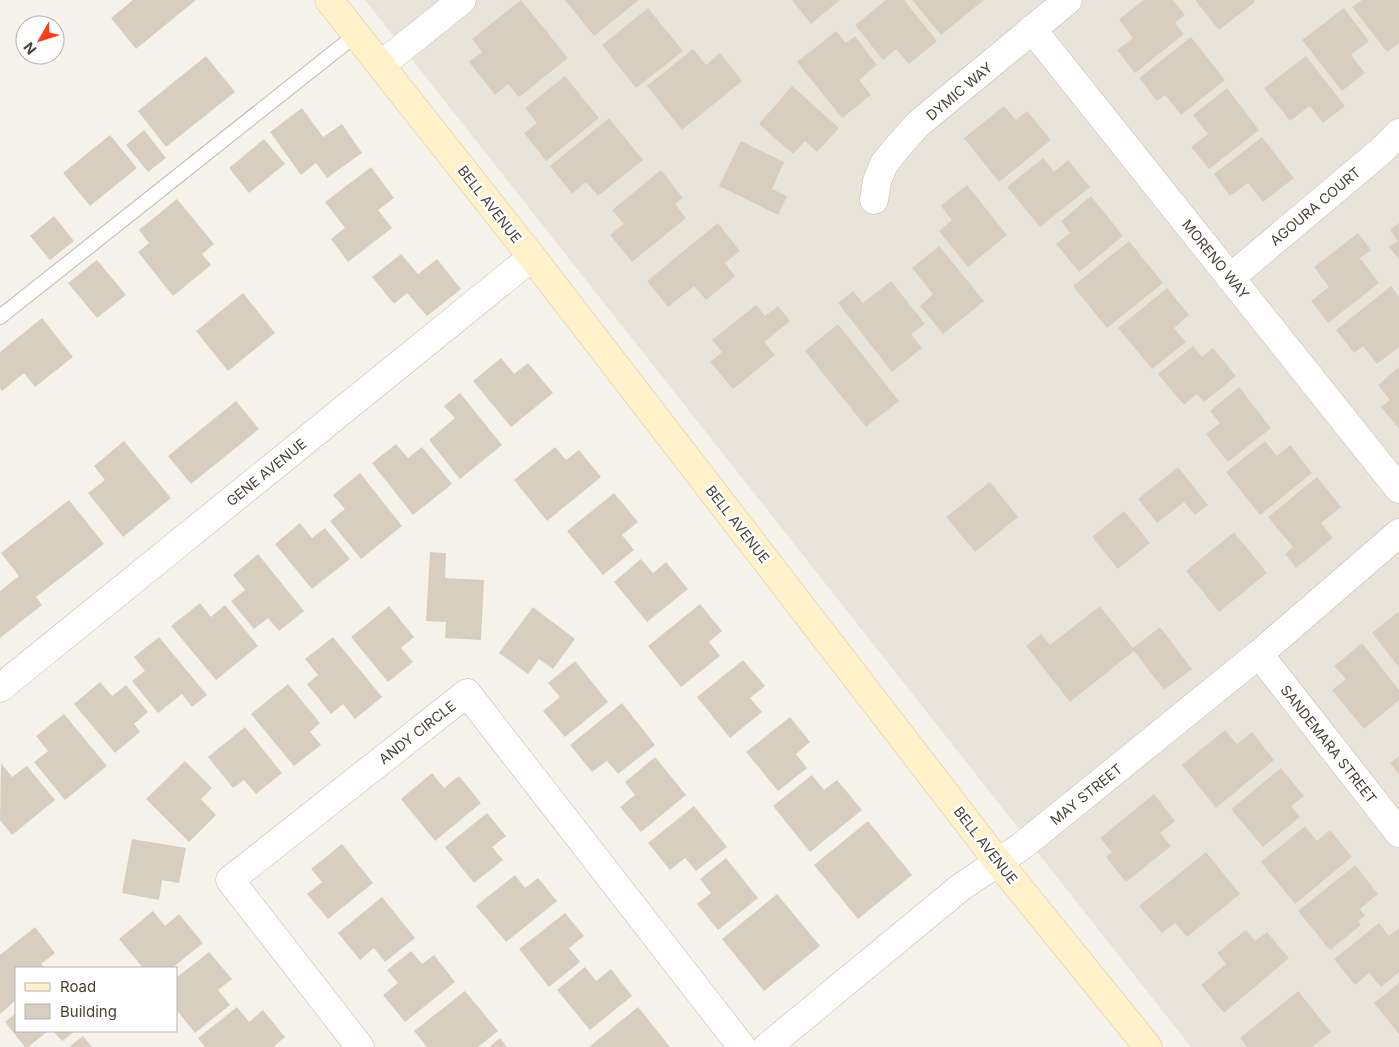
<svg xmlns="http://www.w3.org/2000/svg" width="1399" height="1047" font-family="Inter,sans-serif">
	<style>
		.residential { fill: #e9e4d9 }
		.building { fill: #d7cec0 }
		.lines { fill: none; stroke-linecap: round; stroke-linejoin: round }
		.service-casing { stroke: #c1baad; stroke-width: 16 }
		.minor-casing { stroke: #c1baad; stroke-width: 29 }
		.secondary-casing { stroke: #d5c59a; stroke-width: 29 }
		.service { stroke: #fff; stroke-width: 14 }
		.minor { stroke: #fff; stroke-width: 28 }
		.secondary { stroke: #fff2cb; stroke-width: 28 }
		.labels { text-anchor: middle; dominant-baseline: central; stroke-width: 5; stroke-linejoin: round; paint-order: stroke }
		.street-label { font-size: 14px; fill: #4a4338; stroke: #fff }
	</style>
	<rect width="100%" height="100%" fill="#f5f2eb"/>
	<!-- residential -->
	<path class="residential" d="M365,0H1399V1047H1191Z"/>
	<!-- building -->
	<path class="building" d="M133,0H196L136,49L111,18Z
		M521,0L568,58L519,97L508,84L495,95L469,62L482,52L472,39Z
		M565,0H639L594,36Z
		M792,0H840L811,24Z
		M886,0H904L937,41L909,64L896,49L883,60L855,25Z
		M912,0H984L941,35Z
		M1144,0H1173L1185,15L1175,23L1184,34L1135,73L1117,50L1133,38L1119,19Z
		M1195,0H1254L1255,2L1219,30Z
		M1362,0H1399V43L1387,52L1352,7Z
		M648,8L683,51L636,88L602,45Z
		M1344,8L1369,41L1351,55L1365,73L1342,91L1302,40Z
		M836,31L846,43L855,36L877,65L859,80L871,95L842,118L797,62Z
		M1191,37L1225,80L1181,115L1165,95L1157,101L1139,78Z
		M693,49L706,65L720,53L742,81L682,130L647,86Z
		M206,56L235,92L166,147L138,111Z
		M1306,56L1345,106L1323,123L1310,106L1290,121L1264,88Z
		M565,76L599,118L546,161L524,133L537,123L525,108Z
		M792,86L839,128L817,152L805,141L793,154L759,124Z
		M1227,88L1259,130L1209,169L1191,147L1208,134L1193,115Z
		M1004,106L1016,120L1027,111L1051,140L999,182L964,138Z
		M302,108L323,137L342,124L362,153L327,178L316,163L301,175L270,132Z
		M609,118L643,160L598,196L586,182L572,194L550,166Z
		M144,130L166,158L148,172L126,145Z
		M110,135L137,168L90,206L63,173Z
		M1262,137L1294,178L1263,202L1248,183L1230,196L1214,174Z
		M264,139L285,164L249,193L229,168Z
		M741,141L784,162L772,189L787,196L778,215L719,186Z
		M1043,158L1054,172L1068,160L1090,187L1040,227L1007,187Z
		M371,167L394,198L378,210L392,228L348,262L331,239L345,228L325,202Z
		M661,170L683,198L675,204L686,218L632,262L610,235L624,224L612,210Z
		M967,185L1007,235L968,267L939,231L952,220L941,206Z
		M1091,196L1123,236L1079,272L1056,244L1070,233L1061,221Z
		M177,199L214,244L202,254L211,265L173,296L138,252L149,243L139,230Z
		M54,216L74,241L50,260L30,236Z
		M718,223L740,251L725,263L735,276L706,300L694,286L668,307L647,281Z
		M1399,223V259L1389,247L1398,241L1390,230Z
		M1358,233L1371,250L1360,258L1379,283L1328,323L1311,301L1329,287L1314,267Z
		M1129,241L1163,283L1107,328L1073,286Z
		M939,246L984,301L943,334L920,306L933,294L912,268Z
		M401,254L418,274L437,259L461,289L427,316L407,293L394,304L372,277Z
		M97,260L126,295L97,318L68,283Z
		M891,281L925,324L911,334L922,348L892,372L838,303L853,291L863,303Z
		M1391,286L1399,297V347L1377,364L1363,346L1354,353L1336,330Z
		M1167,288L1189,315L1174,328L1186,342L1152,369L1118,328Z
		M243,293L275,333L228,371L196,331Z
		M756,305L765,316L778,306L790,321L764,342L775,355L733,389L710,362L722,352L712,340Z
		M42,318L73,357L35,387L24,373L2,391L0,388V352Z
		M838,324L899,401L866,427L805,351Z
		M1193,346L1202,357L1213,348L1236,376L1204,402L1197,394L1184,405L1158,374Z
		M501,358L514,374L528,363L553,393L511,427L473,381Z
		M1399,367V429L1381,407L1390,400L1378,385Z
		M1239,387L1271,428L1228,462L1206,434L1220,423L1210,411Z
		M460,393L502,445L460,479L429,440L455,418L444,406Z
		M236,401L259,429L191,484L168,456Z
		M124,441L171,498L123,537L88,493L105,480L94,466Z
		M1265,441L1277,456L1290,445L1312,473L1260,515L1226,472Z
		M396,444L408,458L422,447L452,484L413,515L372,463Z
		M555,447L566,460L579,450L601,477L547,521L514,480Z
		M1178,467L1208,505L1195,515L1184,502L1157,523L1138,499Z
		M360,473L402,526L361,559L330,521L345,509L333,495Z
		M1317,477L1341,507L1321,523L1333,538L1296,568L1285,554L1293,547L1268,517Z
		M990,482L1018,517L975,552L946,517Z
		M614,493L638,522L622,535L634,550L603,575L567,531Z
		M69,500L104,544L36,597L42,605L0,638V591L19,576L1,553Z
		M1124,511L1150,543L1118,569L1092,537Z
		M300,523L312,538L325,528L350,559L312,589L275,544Z
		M1234,532L1267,573L1219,612L1186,571Z
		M430,552L446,553L445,578L484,580L481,640L445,638L446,622L426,621Z
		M258,554L304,611L279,631L268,618L254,629L231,601L245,590L233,575Z
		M641,559L653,573L666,562L688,589L647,622L614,582Z
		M200,603L211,617L225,605L258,646L216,680L171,626Z
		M700,604L722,631L709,642L720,656L681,687L648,646Z
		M389,606L414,637L401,648L413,662L388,682L351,637Z
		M1100,606L1133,648L1160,627L1192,669L1164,690L1134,651L1070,702L1026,646L1041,634L1050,645Z
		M533,607L575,639L553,669L539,659L528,674L499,653Z
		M1398,612L1399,613V667L1372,633Z
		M159,637L207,695L192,707L182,694L158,713L132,681L145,671L134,657Z
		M333,637L382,697L355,719L343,704L331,714L307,684L318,675L305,659Z
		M1362,643L1399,690V700L1364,729L1332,690L1346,679L1334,666Z
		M743,660L765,686L750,698L762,712L730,738L697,697Z
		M575,661L608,702L565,737L543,711L560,697L548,683Z
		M100,682L112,696L126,685L148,712L134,724L140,732L115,753L74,704Z
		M288,684L320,723L310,732L321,745L294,766L251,714Z
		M622,703L655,745L618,774L607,761L592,772L570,745Z
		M64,714L107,766L65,800L34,762L48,751L36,736Z
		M790,717L810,742L796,754L807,768L778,791L746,752Z
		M245,727L282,773L256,794L244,780L233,788L208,757Z
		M1225,730L1237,744L1252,732L1274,760L1216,808L1182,765Z
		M1399,756V774L1390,763Z
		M655,757L686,795L641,832L620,807L635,795L625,782Z
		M185,761L212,788L201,799L216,815L189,842L146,799Z
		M1,763L12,777L27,766L55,800L12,835L0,820Z
		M1281,768L1304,796L1291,806L1300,817L1263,847L1231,809Z
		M432,773L444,788L459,776L481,803L435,841L401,799Z
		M812,775L824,790L837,780L862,810L810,852L773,806Z
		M1154,794L1175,821L1160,833L1171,846L1126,882L1106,857L1112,852L1100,838Z
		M694,806L727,847L696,871L685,858L670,870L648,843Z
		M487,813L506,836L492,847L503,860L474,883L445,847Z
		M868,821L912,875L858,919L814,865Z
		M1305,826L1317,841L1330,830L1352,857L1295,904L1261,862Z
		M132,839L186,848L179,883L162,880L159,900L122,893Z
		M342,844L373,883L328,919L307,894L322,882L311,869Z
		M1206,852L1240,894L1187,937L1175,923L1162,933L1139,906Z
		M726,858L758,898L718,930L697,904L711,893L700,879Z
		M1355,865L1378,894L1360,909L1365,916L1358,921L1361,925L1330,950L1298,911Z
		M515,875L525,888L538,878L557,901L506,942L476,906Z
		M777,894L820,946L764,991L722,939Z
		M382,897L415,938L385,962L374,948L360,960L338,933Z
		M153,911L165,926L179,914L203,943L172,968H143L119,939Z
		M565,913L584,936L569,948L580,962L549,987L519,949Z
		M1379,923L1389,936L1399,928V972L1381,987L1369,973L1355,985L1334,959Z
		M35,927L55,953L41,964L44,968H16V1000L0,1014V955Z
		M1246,930L1255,941L1267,932L1289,958L1224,1013L1201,985L1226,964L1217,953Z
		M411,951L422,964L434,955L455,982L405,1022L383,995L398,983L387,970Z
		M209,952L232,979L218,990L230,1005L195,1033L176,1009V978Z
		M585,967L596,981L611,969L632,996L590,1030L557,990Z
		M1399,983V1034L1374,1003Z
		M465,991L498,1031L478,1047H427L414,1031Z
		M1298,991L1331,1032L1312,1047H1247L1240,1038Z
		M237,1007L249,1022L263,1010L285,1037L273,1047H205L198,1038Z
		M638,1007L670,1047H589Z
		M16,1013V1031H48L28,1047H25L5,1022Z
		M53,1031H75L62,1041Z
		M83,1036L92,1047H69Z
		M500,1038L507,1047H489Z"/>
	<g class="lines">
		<defs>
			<path id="service" d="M0,317L357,34"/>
			<path id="minor" d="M1032,29L1399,489
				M381,65L462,0
				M874,200L877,181L884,164L895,150L918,124L1068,0
				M1230,278L1381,151L1399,133
				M1259,654L1399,833
				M0,688L532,257
				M360,1047L230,880L467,693L742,1047
				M767,1047L961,887L1022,846L1259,654L1399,533"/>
			<path id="secondary" d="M329,0L532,257L999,863L1148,1047"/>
		</defs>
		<!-- service casing -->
		<use href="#service" class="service-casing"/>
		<!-- minor casing -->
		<use href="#minor" class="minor-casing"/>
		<!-- secondary casing -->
		<use href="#secondary" class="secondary-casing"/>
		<!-- service -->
		<use href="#service" class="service"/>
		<!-- minor -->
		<use href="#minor" class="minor"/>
		<!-- secondary -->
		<use href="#secondary" class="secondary"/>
	</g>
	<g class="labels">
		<!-- street labels -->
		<g class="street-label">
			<text transform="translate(959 91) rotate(-40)">DYMIC WAY</text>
			<text transform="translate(490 204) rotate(52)">BELL AVENUE</text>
			<text transform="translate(1315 206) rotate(-40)">AGOURA COURT</text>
			<text transform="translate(1216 259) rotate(51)">MORENO WAY</text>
			<text transform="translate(266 472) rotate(-39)">GENE AVENUE</text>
			<text transform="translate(738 524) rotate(52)">BELL AVENUE</text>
			<text transform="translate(417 732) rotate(-38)">ANDY CIRCLE</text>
			<text transform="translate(1329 744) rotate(52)">SANDEMARA STREET</text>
			<text transform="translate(1086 794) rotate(-39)">MAY STREET</text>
			<text transform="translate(986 845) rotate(52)">BELL AVENUE</text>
		</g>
	</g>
	<!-- legend -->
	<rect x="15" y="967" width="162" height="65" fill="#ffffff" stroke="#b7b4af"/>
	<rect x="25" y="983" width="25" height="8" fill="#fff2cb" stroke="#b7b4af"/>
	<text x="60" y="992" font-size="15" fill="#4a4338">Road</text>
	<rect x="25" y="1004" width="25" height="15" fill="#d7cec0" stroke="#b7b4af"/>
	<text x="60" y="1017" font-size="15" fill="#4a4338">Building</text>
	<!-- north arrow -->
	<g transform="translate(40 40) rotate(231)"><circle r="24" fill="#ffffff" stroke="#b7b4af"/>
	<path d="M0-4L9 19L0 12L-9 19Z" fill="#fa3d1d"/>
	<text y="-8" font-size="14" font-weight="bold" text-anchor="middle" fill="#4a4338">N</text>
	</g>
</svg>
